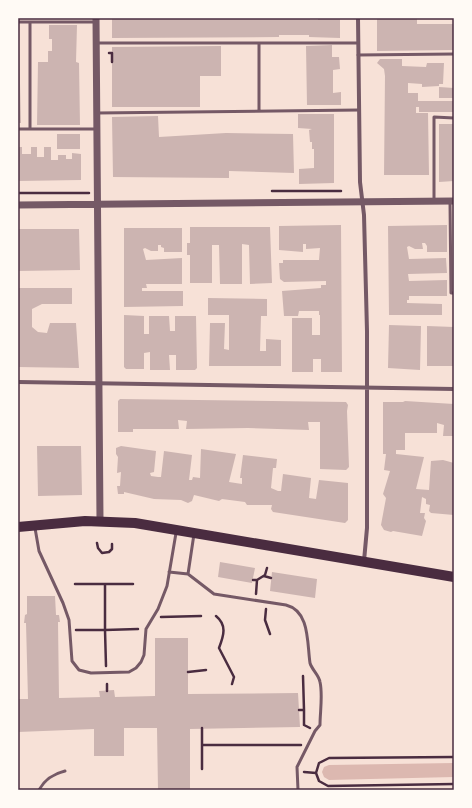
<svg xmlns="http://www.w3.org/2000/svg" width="472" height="808" font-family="'Golos Text',sans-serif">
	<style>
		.water { fill: #dcb8b0 }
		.building { fill: #ccb4b1 }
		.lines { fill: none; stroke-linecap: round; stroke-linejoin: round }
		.path { stroke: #4a2c40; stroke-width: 2.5 }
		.service { stroke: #755966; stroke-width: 3 }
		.minor { stroke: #755966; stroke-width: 4 }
		.tertiary { stroke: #755966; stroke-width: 7 }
		.primary { stroke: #4a2c40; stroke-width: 10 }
		.neatline { fill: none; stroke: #4a2c40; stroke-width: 1.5 }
	</style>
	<rect width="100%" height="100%" fill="#f7e1d7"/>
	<!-- water -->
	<path class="water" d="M454,763V777L329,780L324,777L322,772L324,767L329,765Z"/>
	<!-- building -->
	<path class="building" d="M112,18H310V20H318V18H340V38L309,37V35H279V37L112,38Z
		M377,18H417V24H454V50L377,51Z
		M49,25H77L76,62L79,63L80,125H37L38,62H48V51H52V39H49Z
		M18,44H19L21,123H18Z
		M332,45V57H339L340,69L333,70V93L341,92V105H307L306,46Z
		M221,46V76H200V107H112V47Z
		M380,59H402V66L426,67L427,63H444L443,84H439V86L422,87V84L408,83V93H418V101H454V112H419V107H416V113H428L429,175H384L385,76L384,69L377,63Z
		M439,87L454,88V98H439Z
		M298,114H334V183L299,184V169L314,168V149H312V142H310L309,130L312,129L298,128Z
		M158,116L159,137L226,133L293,134L294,173L229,171V178L113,177L112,117Z
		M439,124H454V181L439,182Z
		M57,134H80V149H57Z
		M18,147H22V154H31V147H37V157H44V147H51V160H58V155H66V159H72V153L81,154V180L18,181Z
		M341,225L342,372H321V359H313V372H292V318H312V335H320V315H319V311H299L298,316H284L282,291L321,288V285H326V281L284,282L280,279L279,263H283V260H319L320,248L306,249V244H303V252L279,250V226Z
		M447,225V252H427V246L425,243H422L423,249H415L409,246L407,247L409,259L446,258L447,273L408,274L409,281L447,280V296H409V300H407V303L442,304V315H389L388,226Z
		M190,227H270L272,283L250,284L249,245L242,244V284H220L219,245H212V283H190V255H187V243H190Z
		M124,228H182V252H164V248L161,247V245H158V251H151L145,248L143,249L146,260L182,258V284H146L147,288H142V291H183V306L124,307Z
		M18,229H79L80,270L18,271Z
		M18,288H72V304H42L32,309V327L38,332L47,333L50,323H76L79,368L18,367Z
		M208,298L267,299V316H261L260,351H266V339L281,340V366H209L210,323H225L224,349L229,350V315H208Z
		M124,315L144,316V334H149V316H169L170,331H175V316H196L197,368L195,370H176V355H169L170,370H150V352L144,353V369H126L124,367Z
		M389,325L421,326L420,370L388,368Z
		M427,326L454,327V366H427Z
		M120,399L346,402L348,405L347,411L349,467L346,470L320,469V422H308L309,430L248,428L186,429L187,421L178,420L179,429H133V432H118V401Z
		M405,401L454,404V436H443L444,425L437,423V433H405V450H396V454L424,457L416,489L429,490L431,461L443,460L454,463V515L431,513L429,511L430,505L426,504V499L422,497L420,513H425L424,518L426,521L422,536L393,531L391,532L384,530L381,525L386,498L383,494L390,471L384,470L386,454H383V402H403Z
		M37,446H81L82,495L38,496Z
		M121,446L156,451L154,472L150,473L151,476L158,477H161L164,451L192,455L189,480H192L193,477L200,478L201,449L236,454L229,482L242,484V478H240L243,455L277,459L276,468H273L271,488L278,491H281L283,474L311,478L309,498L316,499L319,480L348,483V520L345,523L273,512L271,509L272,505H247L245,502L222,499L219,501L194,495L192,501L188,503L181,500L154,499L124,492V494H118L117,486H120L121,472L117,473L118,457L116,454V448Z
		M220,562L255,568L252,583L218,577Z
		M272,572L317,579L315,598L270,591Z
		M27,596H55L56,615H59L60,622H58L59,698L100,697L99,691L114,690L115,697L155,696V638H188V694L298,693L300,727L190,729V790H158L157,728H124V756H94V729L18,732V699H28L26,623H24L25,615L27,614Z"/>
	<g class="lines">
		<!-- path -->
		<path class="path" d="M109,53H112V62
			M272,191H341
			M18,193H89
			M97,543L98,548L102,553L109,552L112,549V544
			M264,576L271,578
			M253,580H257L265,575L267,568
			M75,584H105V630L138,629
			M105,584H133
			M256,594L257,580
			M266,609L265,620L270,634
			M216,616C227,625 224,635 219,648L234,677L232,684
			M161,617L201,616
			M76,630H105L106,666
			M188,672L206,670
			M107,684V691
			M299,710H304L303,676
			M304,710V725L310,728
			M202,728V769
			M202,745H301
			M454,757L329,758L319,763L316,773L319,781L328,786L454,784
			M304,772L316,773"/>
		<!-- service -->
		<path class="service" d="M18,22H96
			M30,22V129
			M96,43H358
			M259,43V110
			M358,55L454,54
			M97,113L359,110
			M18,129H97
			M434,201V117L454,118
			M450,202L451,293H454
			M35,528L39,551L63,603L69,620L72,661L79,670L91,673L129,672L136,668L141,662L144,655L146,629L158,609L167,586L176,533
			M169,572L188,574L214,594L286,605C310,611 307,643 310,663C312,670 319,675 320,682C323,695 320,712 320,725L315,731L297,767L298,790
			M188,574L194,534
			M39,790C45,779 53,774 65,771"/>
		<!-- minor -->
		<path class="minor" d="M358,18L360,182L364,215L367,331V528L364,561
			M18,382L454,389"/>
		<!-- tertiary -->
		<path class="tertiary" d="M96,18L100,520
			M18,205L454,201"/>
		<!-- primary -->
		<path class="primary" d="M18,527L85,521L135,523L454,577"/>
	</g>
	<!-- border -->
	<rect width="472" height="808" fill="none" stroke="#fffaf5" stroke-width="38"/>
	<rect x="19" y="19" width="434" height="770" class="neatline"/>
</svg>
